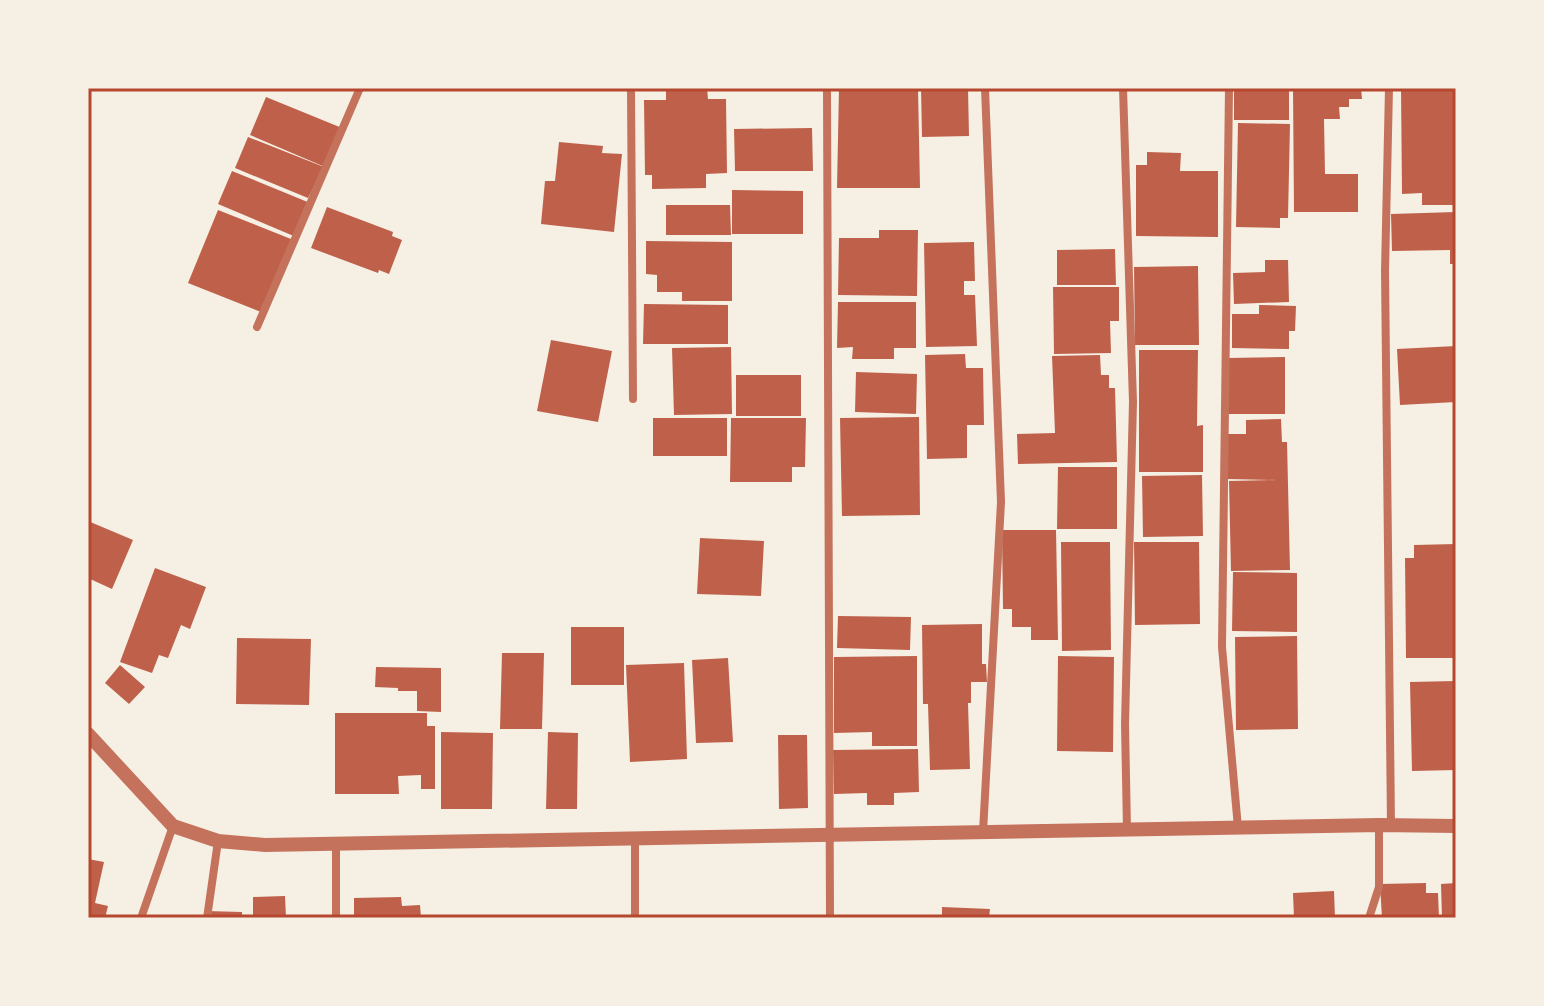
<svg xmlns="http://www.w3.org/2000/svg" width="1544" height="1006" font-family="Commissioner,sans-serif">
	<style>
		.building { fill: #bf614a }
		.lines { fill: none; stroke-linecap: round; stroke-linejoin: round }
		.minor { stroke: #c5725c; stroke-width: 8 }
		.tertiary { stroke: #c5725c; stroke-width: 14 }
		.neatline { fill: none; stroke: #b5482f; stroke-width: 3 }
	</style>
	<rect width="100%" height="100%" fill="#f6efe4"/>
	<!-- building -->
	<path class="building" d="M666,88H707L708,99H726L727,173L706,174V188L652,189V175H645L644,100H666Z
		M839,88H918L920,188H837Z
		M921,88H968L969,136L922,137Z
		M1234,88H1289V120H1234Z
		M1293,88H1361L1362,99H1349V107H1339L1340,119H1324L1325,174H1358V212H1294Z
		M1401,88L1456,89V205H1422V193L1402,194Z
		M266,97L342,128L325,167L250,135Z
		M1238,123L1290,124L1288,218H1280V228L1236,227Z
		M812,128L813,171H735L734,129Z
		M248,137L324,167L308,198L235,168Z
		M559,142L603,146L602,153L622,154L614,232L541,224L545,181H555Z
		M1147,152L1181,153L1180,171H1218V237L1136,236V165H1147Z
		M232,171L310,203L296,237L218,204Z
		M732,190L803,191V234H732Z
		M666,205H730L731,235H666Z
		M327,207L393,232L392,236L402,240L389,274L379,270L378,273L311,248Z
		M218,210L296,241L266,314L188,283Z
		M1456,212V264H1450V250L1392,251L1391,214Z
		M879,230H918L917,296L838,295L839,238H879Z
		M646,241L732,242V301H682V292H657V275L646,274Z
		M974,242L975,281H964V295H975L977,346L926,347L924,243Z
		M1115,249L1116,285H1057V250Z
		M1265,260H1288L1289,302L1234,304L1233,273L1265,272Z
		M1198,266L1199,345H1135L1134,267Z
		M1053,287H1119V321H1110L1111,353L1054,354Z
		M838,302H916V348H894V359H852L853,347L837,348Z
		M644,304L728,305V344H643Z
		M1259,305L1296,306L1295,331H1289V349L1232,348V314H1259Z
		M551,340L612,351L598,422L537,411Z
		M1456,346V402L1400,405L1397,349Z
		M731,347L732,414L674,415L672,348Z
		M1139,350H1198L1197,426L1203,425V472H1139Z
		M965,354L966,368H983L984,425H967V458L927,459L925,355Z
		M1100,355L1101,375H1109V388H1115L1117,462L1018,464L1017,434L1055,433L1052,356Z
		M1285,357V414H1228V358Z
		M856,372L917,374L916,414L855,412Z
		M736,375H801V416H736Z
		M919,417L920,515L842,516L840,418Z
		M653,418H727V456H653Z
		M731,418H806L805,467H792V482H730Z
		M1281,419L1282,442H1287L1290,570L1231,571L1229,481L1277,480L1228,479V434H1246V420Z
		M1058,467H1117V529H1057Z
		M1202,475L1203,536L1143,537L1142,476Z
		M88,521L133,540L112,589L88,578Z
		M1002,530H1056L1058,640H1031V627H1012V609H1003Z
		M700,538L764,541L761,596L697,594Z
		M1061,542H1110L1111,650L1062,651Z
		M1134,542H1199L1200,624L1135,625Z
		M1456,544V658H1406L1405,558H1414V545Z
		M155,568L206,587L190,629L181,625L168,658L159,655L152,673L120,662Z
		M1233,572L1297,573V632L1232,631Z
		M838,616L911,617L910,650L837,648Z
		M982,624V664H986L987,682H971V703H968L970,769L930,770L928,704H923L922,625Z
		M571,627H624V685H571Z
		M1297,636L1298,729L1236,730L1235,637Z
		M237,638L311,639L309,705L236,704Z
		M502,653H544L542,729H500Z
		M917,656V746H872V732L834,733V657Z
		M1058,656L1114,657L1113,752L1057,751Z
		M728,658L733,742L696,743L692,660Z
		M684,663L687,759L630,762L626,665Z
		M120,665L145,687L129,704L105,683Z
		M376,667L441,668V712L417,711V691H398V688L375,687Z
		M1456,681V770L1412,771L1410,682Z
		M335,713H427V726H435V789H421V775L398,776L399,794H335Z
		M441,732L493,733L492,809H441Z
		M548,732L578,733L577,809H546Z
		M778,735H807L808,808L779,809Z
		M918,749L919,792L894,793V805H867V793L834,794L833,750Z
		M88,859L104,862L95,903L108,906L105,918H88Z
		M1426,883V893H1438L1439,918H1382L1380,884Z
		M1456,883V918H1442L1441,884Z
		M1334,891L1335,918H1294L1293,893Z
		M285,896L286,918H253V897Z
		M401,897L402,906L420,905L421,918H354V898Z
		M942,907L990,909L989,918H942Z
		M206,911L242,912V918H205Z"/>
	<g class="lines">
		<!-- minor -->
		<path class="minor" d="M631,88L633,399
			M827,88L830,918
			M1123,88L1133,402L1125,724L1127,830
			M1229,88L1222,647L1238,828
			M1389,88L1385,271L1391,825
			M257,327L360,88
			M983,832L1001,502L985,88
			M336,844V918
			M141,918L173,826
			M207,918L218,841
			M635,918V838
			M1369,918L1379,887V825"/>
		<!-- tertiary -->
		<path class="tertiary" d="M88,734L173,826L218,841L265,845L1379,825L1456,826"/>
	</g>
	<!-- border -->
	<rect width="1544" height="1006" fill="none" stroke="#f6efe4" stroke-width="180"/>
	<rect x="90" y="90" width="1364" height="826" class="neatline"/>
</svg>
